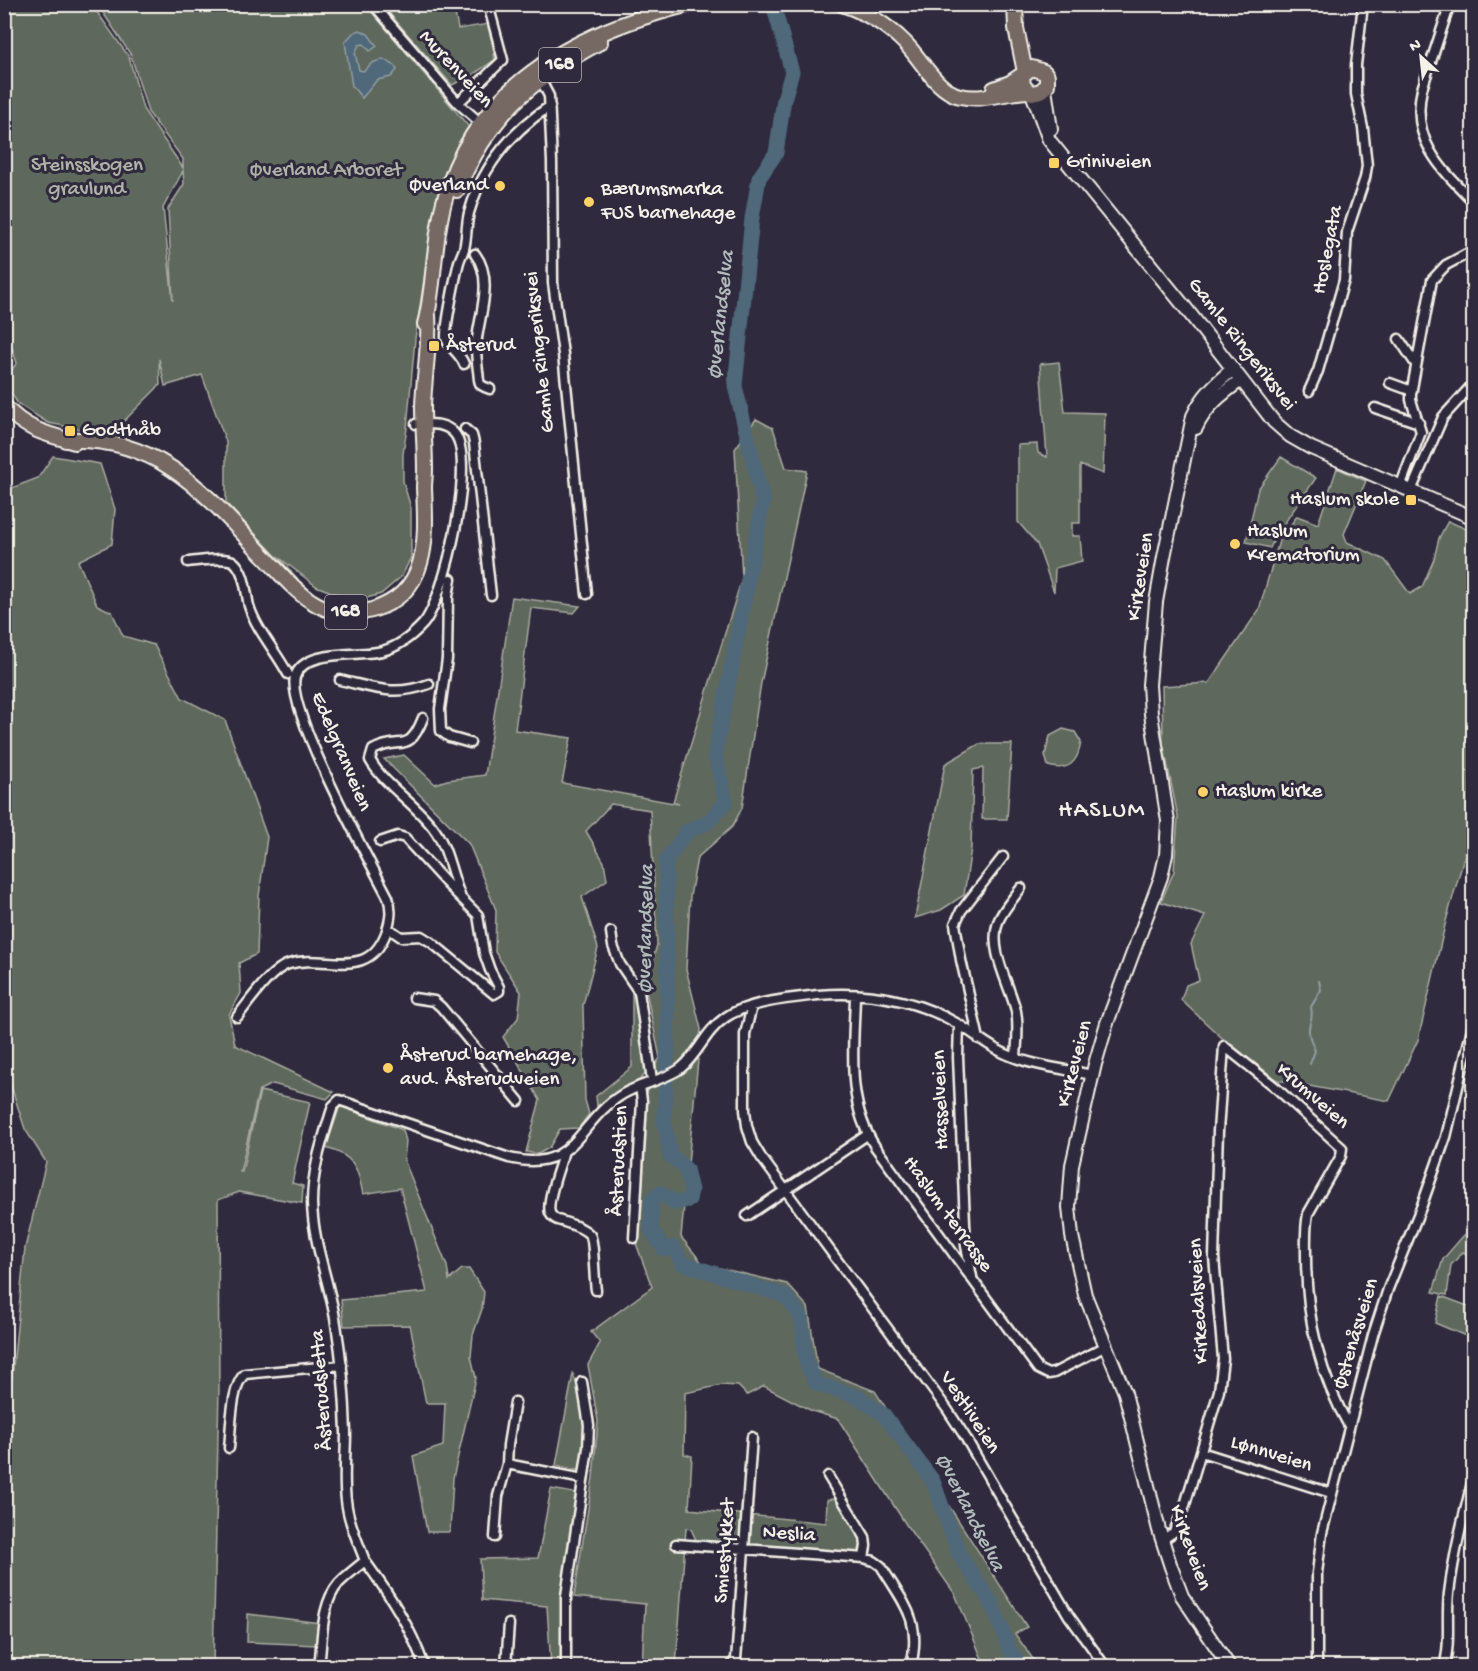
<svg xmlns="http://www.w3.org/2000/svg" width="1478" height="1671" font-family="'Gochi Hand',sans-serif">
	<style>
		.green { fill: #5f685c; stroke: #aaaca2; stroke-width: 1.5; fill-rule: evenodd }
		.water { fill: #4f677a; stroke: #919ea6; stroke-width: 1.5 }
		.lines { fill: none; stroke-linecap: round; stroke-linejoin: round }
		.stream { stroke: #919ea6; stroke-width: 2 }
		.river { stroke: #4f677a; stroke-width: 15 }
		.street-casing { stroke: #f4f1e8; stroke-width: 13 }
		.secondary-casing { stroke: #f4f1e8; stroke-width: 16 }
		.primary-casing { stroke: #f4f1e8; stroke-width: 18 }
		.street { stroke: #2f2a3d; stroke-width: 8 }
		.secondary { stroke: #2f2a3d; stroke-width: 12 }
		.primary { stroke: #766964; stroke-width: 14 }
		.poi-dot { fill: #ffd166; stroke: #2f2a3d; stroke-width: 2 }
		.labels { text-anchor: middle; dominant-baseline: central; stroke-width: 6; stroke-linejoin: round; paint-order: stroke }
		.shield { fill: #2f2a3d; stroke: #b9b5b5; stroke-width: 1.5 }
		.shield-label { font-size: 20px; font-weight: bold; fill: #f4f1e8 }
		.street-label { font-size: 21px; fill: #f4f1e8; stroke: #2f2a3d }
		.poi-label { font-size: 21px; fill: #f4f1e8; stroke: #2f2a3d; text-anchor: start }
		.park-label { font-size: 21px; fill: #b1b3a9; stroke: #2f2a3d }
		.water-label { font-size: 22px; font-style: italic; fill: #b2babc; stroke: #2f2a3d }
		.quarter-label { font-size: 24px; letter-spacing: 1.5px; fill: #f4f1e8; stroke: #2f2a3d }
	</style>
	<rect width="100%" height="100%" fill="#2f2a3d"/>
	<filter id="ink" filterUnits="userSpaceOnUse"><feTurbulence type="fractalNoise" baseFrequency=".0167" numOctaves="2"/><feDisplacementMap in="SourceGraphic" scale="12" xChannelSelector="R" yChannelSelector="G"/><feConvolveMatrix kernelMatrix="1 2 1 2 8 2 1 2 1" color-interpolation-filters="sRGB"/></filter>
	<g filter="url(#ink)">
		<!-- green -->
		<path class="green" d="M5,5H92L129,57L143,109L183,168V159L148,112L131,55L98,5H366L469,127L451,164L435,207L415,339L407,428L403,454V481L411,508V557L402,576L381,594L363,599L339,595L316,586L277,556L298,579L226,503V442L202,375L165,386L159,359L160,385L124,421L113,435L48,423L18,404L5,383L4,379L17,363L4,324ZM183,171L184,184L168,209L173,301L163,208Z
			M382,5H466L454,8L458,29L489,24L495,60L472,75L452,85Z
			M1059,362L1065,412L1105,413L1103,474L1080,465V523H1072V536H1080L1082,561L1055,568L1054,592L1037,544L1018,522V445L1037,444L1038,453L1047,457L1040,364Z
			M756,419L773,428L786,468L807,471L761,683L742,808L732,827L697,858L690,896L686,969L701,1029L681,1237L703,1264L787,1284L808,1307L818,1369L875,1391L1027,1627L1015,1634L1038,1666H985L955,1594L907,1526L838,1419L812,1411L764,1386L747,1395L738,1386L722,1385L685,1393L684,1454L692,1456L689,1509L826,1523L827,1500L837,1498L863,1542L857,1553L696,1540L691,1529L686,1528L676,1666H642L645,1604L574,1597L593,1477L598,1421L588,1365L600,1343L591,1332L652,1287L634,1238L642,1083L660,1058L645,986L657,945L650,810L611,804L586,831L604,862L607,880L582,897L598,948L583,1005L585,1100L589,1114L579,1128L560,1129L549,1148L538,1154L526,1152L540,1100L503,1037L518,1018L521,992L495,952L496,910L469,844L384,759L404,755L435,784L447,780L485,775L512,597L580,606L574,613L531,608L515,730L571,738L562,783L679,804L673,802L742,578L735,449Z
			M53,456L100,464L115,509L112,544L78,561L97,605L112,612L123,636L154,645L182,698L225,720L267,837L259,896L257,954L239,963L241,993L229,1015L235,1045L334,1092L327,1099L273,1084L259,1090L240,1172H242L260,1091L310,1102L292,1183L303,1186L302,1203L239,1192L218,1200L219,1389L213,1666H5V1446L25,1248L46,1162L25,1129L10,1083L5,1052L4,491L38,478Z
			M1281,457L1316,478L1278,532L1270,548L1246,542L1258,489Z
			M1337,468L1366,481L1344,534L1347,542L1385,560L1410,594L1422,587L1434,559L1439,538L1448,521L1473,532L1474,728L1466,851L1446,921L1418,1040L1389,1101L1277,1080L1221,1037L1181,1000L1186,985L1199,980L1191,944L1205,916L1161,902L1174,871L1178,817L1163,743L1162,686L1209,683L1259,610L1279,541L1297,516L1318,524Z
			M1063,729L1075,732L1081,742C1078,762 1069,772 1048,766L1045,755L1050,736Z
			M979,744H1012L1007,819H982L983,768L973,770L971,848L964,895L941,910L915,918L945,764Z
			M632,989H636L649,1070L638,1082L597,1106L596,1096L632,1067Z
			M340,1106L403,1130L406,1141L404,1160L447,1266L449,1280L462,1269H469L484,1292L482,1309L473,1335L471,1356L476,1378L453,1478L450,1532H427L413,1456L443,1446L445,1403H426L410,1325L344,1326L341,1300L427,1292L400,1188L363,1194C357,1167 355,1156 326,1148Z
			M1473,1229V1257L1463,1252L1451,1265L1447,1295L1433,1292L1443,1259L1464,1235Z
			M1441,1296L1473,1308V1339L1435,1323Z
			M573,1374L583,1401L587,1433L581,1471L556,1465Z
			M551,1489L580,1494L567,1560L566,1666H551L547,1606L482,1600L480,1559L538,1558Z
			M248,1614L320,1623L317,1645L247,1642Z"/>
		<!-- water -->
		<path class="water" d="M360,30L368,34L377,46L370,51L364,44L359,45L355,53L359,70L364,71L372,63L383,59L394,65L397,70L391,77L377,80L362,98L352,86L345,42L353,33Z"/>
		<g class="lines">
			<!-- stream -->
			<path class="stream" d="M1310,1064L1315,1051C1313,1045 1309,1038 1309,1032C1308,1021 1314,1021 1311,1007L1321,990L1319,981"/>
			<!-- river -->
			<path class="river" d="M773,4L792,72L784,99L776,153L759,178L752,218L735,386L763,501L715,754L726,802L707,823L687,831L666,861L668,1042L664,1120L670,1155L686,1169L691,1190L689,1200L675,1203L660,1193L652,1199L651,1230L664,1249L674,1248L682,1263L785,1296L801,1316L806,1363L817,1384L858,1397L884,1415L933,1481L959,1554L993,1605L1009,1649L1020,1666"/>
			<defs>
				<path id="street" d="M373,4L458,103L484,126
					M1450,4L1422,89C1410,140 1441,169 1474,202
					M539,77L549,96L552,162L553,283L563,354L587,594
					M458,103L503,60L488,4
					M475,254C495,280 478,318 476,347C476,355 477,363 478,371C479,375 478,382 481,385C484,387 487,388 490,389
					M1399,339L1415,363
					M464,364C460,353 448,347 446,338C445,328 455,279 458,266C459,260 462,255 464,249C467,237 466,225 469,213C482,167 511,132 550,106
					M1390,383L1412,391
					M1309,391L1318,371L1344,280L1347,232L1365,178L1367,166L1363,128L1356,94V65L1363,4
					M1375,408L1419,423
					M465,429L472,435L474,443L491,595
					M1400,487L1421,432L1411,400V394L1432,280L1446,265L1474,250
					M1411,491L1443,417L1474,383
					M188,562C199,561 226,556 234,562C245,571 246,593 249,606C257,631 276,651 288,674
					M451,579L448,596L447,659L440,709L441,731L449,737L470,743
					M340,680C375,688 394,697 429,684
					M423,718C408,756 401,735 373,750L370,760C384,785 417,805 434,829C448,848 451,874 460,895
					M380,842L398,836L405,838L449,886L478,915L484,953L490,970L499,987V991L494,994L431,942L421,936L401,937L388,928
					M611,932L613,946L620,964L639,992L652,1080
					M855,995C854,1047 845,1102 876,1148L1038,1369L1048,1374L1054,1373L1106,1346
					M414,998L434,1001L441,1007L519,1101
					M752,1006L745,1034V1110L747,1126L752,1142L761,1157L947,1409L964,1435L1069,1616L1105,1666
					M237,1017C249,1002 271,969 289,964C326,953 367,982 386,933C391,919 392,910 388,897C369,860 286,710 295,677C304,648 359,657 382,651C398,647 412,636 423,624C445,599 477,458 454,433C444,422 429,424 416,424
					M959,1025L958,1057L965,1223L966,1246L972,1277
					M979,1039L961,960L955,924L961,911L1003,857
					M1224,1046L1274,1086L1342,1148L1341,1156L1308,1214C1305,1228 1306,1242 1306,1256C1306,1316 1319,1374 1349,1426
					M1016,1057C1017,1042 1019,1026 1016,1011C1010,985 988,950 998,922C1003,909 1013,899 1021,888
					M563,1154C560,1166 546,1201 550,1213C552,1217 556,1220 561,1221C570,1224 583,1227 590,1235C594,1240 594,1280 596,1290
					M747,1216L867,1135
					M634,1238L642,1101L640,1086
					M515,1402L508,1445L507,1464L583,1479
					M229,1448C231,1430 231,1385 245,1374L342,1365
					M1201,1452L1331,1493
					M828,1476L865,1537L866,1546L864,1558
					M495,1537L498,1496L507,1464
					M1162,1540L1174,1532L1185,1505L1219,1391L1223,1359L1214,1257L1218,1131L1224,1046
					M676,1544L864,1558L874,1561L881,1566C904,1604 922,1620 911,1666
					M365,1561C389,1594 411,1627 424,1666
					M319,1666C323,1639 320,1605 339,1583C347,1575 356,1568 365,1561C358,1542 348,1521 346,1500C343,1478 346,1454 346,1432C345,1396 342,1360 336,1324C330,1284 313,1244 312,1203C312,1169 323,1138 333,1106L339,1100L509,1158C577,1174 576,1122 623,1094C640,1084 667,1079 681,1068C698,1055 705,1031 726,1017C748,1002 792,998 818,995C867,991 915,999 958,1024C975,1034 990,1048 1008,1055C1034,1066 1065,1069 1092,1075
					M506,1666L509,1624
					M566,1666V1596L588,1448L589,1425L582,1382
					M731,1666L736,1659L737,1647L752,1437
					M1317,1666V1573L1322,1533L1373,1335L1388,1289L1422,1205L1446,1137L1474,1020
					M1444,1666C1451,1644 1446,1617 1449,1593C1454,1553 1464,1514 1474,1475"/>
				<path id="secondary" d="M1045,89L1051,129
					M1032,93L1049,140L1184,306L1274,422L1290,436L1311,448L1474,518
					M1196,428C1206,406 1222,394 1241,380
					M1229,1666L1182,1596L1171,1567L1159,1530L1125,1393L1085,1295L1072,1236L1069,1207L1072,1165L1095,1064L1107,1023L1161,877L1166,855L1168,821L1151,714L1149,685L1151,661L1156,602L1164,557L1193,416C1202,396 1217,382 1233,369"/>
				<path id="primary" d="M842,4C865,12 887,25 904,42C922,59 935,90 960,96C983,101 1005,92 1028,91
					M1015,4L1016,28L1025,72
					M994,89L1010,83L1032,68L1044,72L1047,76V85L1041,91L1032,93C1024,89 1021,84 1023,75
					M457,190C489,116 530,79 600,42
					M425,324C429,310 430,297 432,283C435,256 437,228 444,202C474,84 582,30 690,4
					M4,406C26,430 46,434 75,442
					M66,440C159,436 204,492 262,554C278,570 292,589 311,601C329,613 352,616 372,610C431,593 426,535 424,488C424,482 425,476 425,470C425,448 423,427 423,406C424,376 430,345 428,315"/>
			</defs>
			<!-- street casing -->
			<use href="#street" class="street-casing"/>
			<!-- secondary casing -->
			<use href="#secondary" class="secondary-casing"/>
			<!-- primary casing -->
			<use href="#primary" class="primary-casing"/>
			<!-- street -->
			<use href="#street" class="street"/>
			<!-- secondary -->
			<use href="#secondary" class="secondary"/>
			<!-- primary -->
			<use href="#primary" class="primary"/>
		</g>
	</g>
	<!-- markers -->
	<g class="poi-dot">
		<rect x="1048" y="157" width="12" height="12" rx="3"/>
		<circle cx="500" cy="186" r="6"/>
		<circle cx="589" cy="202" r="6"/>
		<rect x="428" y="340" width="12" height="12" rx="3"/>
		<rect x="64" y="425" width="12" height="12" rx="3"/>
		<rect x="1405" y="494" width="12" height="12" rx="3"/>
		<circle cx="1235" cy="544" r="6"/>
		<circle cx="1203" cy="792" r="6"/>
		<circle cx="388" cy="1068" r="6"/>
	</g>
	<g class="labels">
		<!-- shield labels -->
		<g class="shield">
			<rect x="539" y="48" width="42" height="34" rx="4.5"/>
			<rect x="325" y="595" width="42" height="34" rx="4.5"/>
		</g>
		<g class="shield-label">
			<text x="560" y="65">168</text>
			<text x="346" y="612">168</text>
		</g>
		<!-- street labels -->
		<g class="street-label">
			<text transform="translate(455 70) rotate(47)">Murenveien</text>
			<text transform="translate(1329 250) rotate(-79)">Hoslegata</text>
			<text transform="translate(1241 345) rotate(52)">Gamle Ringeriksvei</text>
			<text transform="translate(541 352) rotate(-96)">Gamle Ringeriksvei</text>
			<text transform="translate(1142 577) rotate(-81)">Kirkeveien</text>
			<text transform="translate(340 752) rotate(67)">Edelgranveien</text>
			<text transform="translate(1076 1064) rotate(-75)">Kirkeveien</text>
			<text transform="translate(1312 1097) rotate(41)">Krumveien</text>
			<text transform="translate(942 1100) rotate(-92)">Hasselveien</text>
			<text transform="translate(620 1161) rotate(-87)">Åsterudstien</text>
			<text transform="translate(947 1215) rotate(54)">Haslum terrasse</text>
			<text transform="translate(1200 1301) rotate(-93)">Kirkedalsveien</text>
			<text transform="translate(1357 1334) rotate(-73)">Østenåsveien</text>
			<text transform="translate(323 1390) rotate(-94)">Åsterudsletta</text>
			<text transform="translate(969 1413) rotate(57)">Vestliveien</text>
			<text transform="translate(1271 1455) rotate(17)">Lønnveien</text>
			<text transform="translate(789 1535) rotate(4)">Neslia</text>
			<text transform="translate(1189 1548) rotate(70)">Kirkeveien</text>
			<text transform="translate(726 1551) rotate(-86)">Smiestykket</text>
		</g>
		<!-- poi labels -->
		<g class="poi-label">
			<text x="1066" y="163">Griniveien</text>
			<text x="488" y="186" text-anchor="end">Øverland</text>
			<text x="601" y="190">Bærumsmarka<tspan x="601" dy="24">FUS barnehage</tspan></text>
			<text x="446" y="346">Åsterud</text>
			<text x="82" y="431">Godthåb</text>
			<text x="1399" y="500" text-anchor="end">Haslum skole</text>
			<text x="1247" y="532">Haslum<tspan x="1247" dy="24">Krematorium</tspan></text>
			<text x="1215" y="792">Haslum kirke</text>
			<text x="400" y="1056">Åsterud barnehage,<tspan x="400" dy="24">avd. Åsterudveien</tspan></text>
		</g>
		<!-- park labels -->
		<g class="park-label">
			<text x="87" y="166">Steinsskogen<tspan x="87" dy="24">gravlund</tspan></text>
			<text x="326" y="171">Øverland Arboret</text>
		</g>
		<!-- water labels -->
		<g class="water-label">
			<text transform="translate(722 315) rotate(-84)">Øverlandselva</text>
			<text transform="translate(647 929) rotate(-89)">Øverlandselva</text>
			<text transform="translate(969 1513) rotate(63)">Øverlandselva</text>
		</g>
		<!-- quarter labels -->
		<g class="quarter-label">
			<text x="1102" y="811">HASLUM</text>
		</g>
	</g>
	<!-- margin -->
	<rect width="1478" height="1671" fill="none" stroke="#2f2a3d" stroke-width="24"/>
	<rect x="12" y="12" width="1454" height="1647" fill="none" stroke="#f4f1e8" stroke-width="2" filter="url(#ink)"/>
	<!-- north arrow -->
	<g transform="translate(1421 57) rotate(333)" stroke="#2f2a3d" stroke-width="4.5" paint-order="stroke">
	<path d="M0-4.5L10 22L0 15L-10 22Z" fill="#f4f1e8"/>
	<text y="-9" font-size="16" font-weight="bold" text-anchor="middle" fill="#f4f1e8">N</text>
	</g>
</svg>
